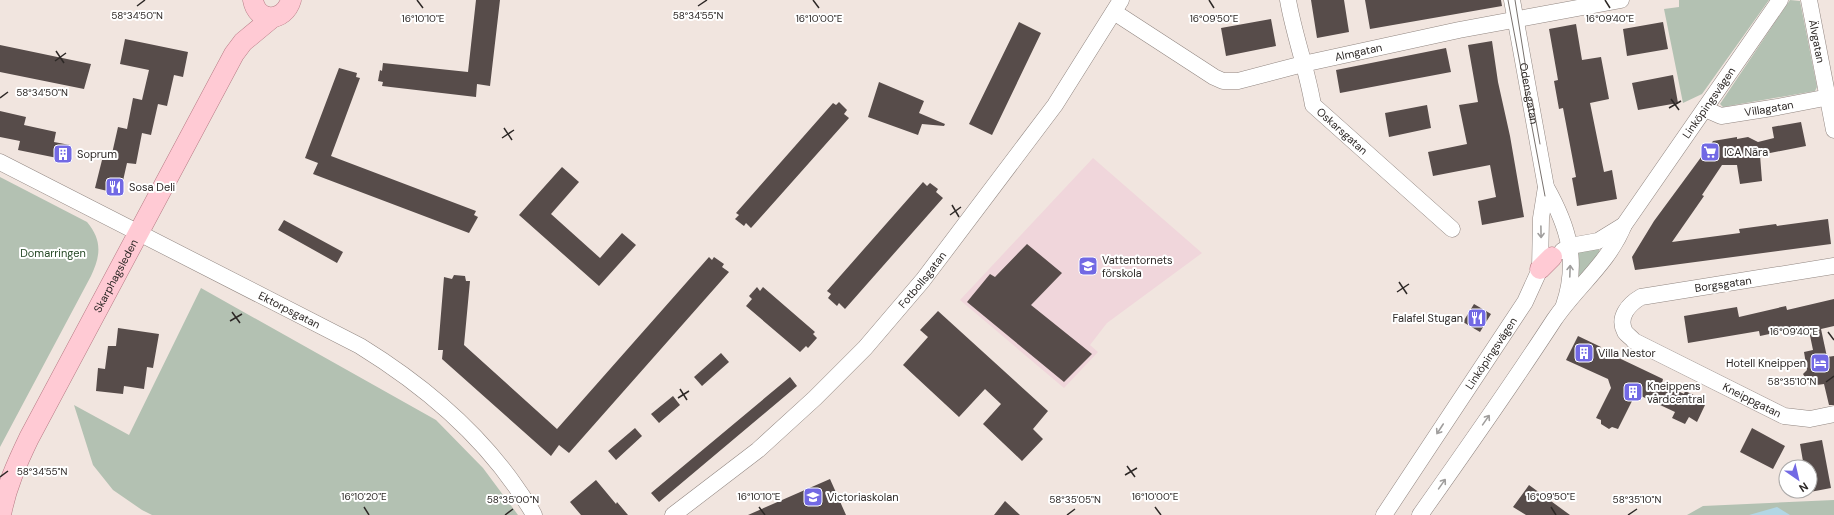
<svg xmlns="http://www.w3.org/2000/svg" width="1834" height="515" font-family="'DM Sans',sans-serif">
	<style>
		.education { fill: #f0d6db }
		.green { fill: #b3c1b2 }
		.water { fill: #b2d6e4 }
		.building { fill: #574c4a }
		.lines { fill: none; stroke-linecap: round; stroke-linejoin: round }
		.minor-casing { stroke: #918681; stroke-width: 17 }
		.major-casing { stroke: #b67a84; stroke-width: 21 }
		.minor { stroke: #fff; stroke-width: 16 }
		.major { stroke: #ffcad4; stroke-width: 20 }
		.tram { stroke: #78716d; stroke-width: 1 }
		.oneway { stroke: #a09e9d }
		.ticks { fill: none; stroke: #2d2826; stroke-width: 1.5 }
		.labels { text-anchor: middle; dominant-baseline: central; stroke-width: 4; stroke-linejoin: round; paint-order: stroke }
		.street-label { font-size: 11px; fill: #2d2826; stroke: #fff }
		.poi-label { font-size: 11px; fill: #2d2826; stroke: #fff; text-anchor: start }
		.park-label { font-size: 11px; fill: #264926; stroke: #fff }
		.ticks-label { font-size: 10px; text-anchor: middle; fill: #2d2826; stroke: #fff; stroke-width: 4; stroke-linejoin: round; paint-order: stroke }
	</style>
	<rect width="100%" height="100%" fill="#f1e5df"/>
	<!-- education -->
	<path class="education" d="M1093,158L1202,253L1107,323L1090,345L1098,352L1064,388L960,300Z"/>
	<!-- green -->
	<path class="green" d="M1679,0H1769L1702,94L1683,103L1664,9L1679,7Z
		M1790,0L1800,1L1817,87L1815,91L1723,107L1720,104Z
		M0,177L87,222C102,240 101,255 91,276L0,447Z
		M1596,248L1599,249L1601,255L1576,280V253Z
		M201,288L436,420L483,468L518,515H152L142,510L113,490L93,465L74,405L129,435Z
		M1834,500V515H1687L1703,506Z"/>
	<!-- water -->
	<path class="water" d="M1777,507L1790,515H1749Z"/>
	<!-- building -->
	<path class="building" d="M476,0H500L490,86L477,84L476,97L382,86L383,82L378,81L380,70L382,71L383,63L468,72Z
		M1311,0H1344L1349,32L1317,38Z
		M1365,0H1501L1502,6L1370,29Z
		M1271,19L1276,46L1226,56L1221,28Z
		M1019,22L1041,33L992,135L969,124Z
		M1663,22L1668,49L1627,56L1623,29Z
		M1576,24L1582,60L1601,57L1609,99L1590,103L1604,172L1612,170L1617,199L1577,206L1572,178L1576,177L1563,108L1559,109L1554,81L1558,80L1549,29Z
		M125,39L188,52L183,77L174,75L167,106L158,104L151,135L142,133L136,164L127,163L120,194L95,188L103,156L111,158L118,127L127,129L133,98L142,100L149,70L120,64Z
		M1492,41L1498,82L1510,136L1524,217L1482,225L1478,201L1496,197L1490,165L1433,176L1428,152L1467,144L1459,105L1478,102L1468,45Z
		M0,45L91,64L84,89L0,72Z
		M1446,48L1451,72L1340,93L1336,70Z
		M339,68L357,73L356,77L360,78L331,156L476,211L474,215L478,217L469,233L313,174L318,163L305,158Z
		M1673,75L1678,103L1638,110L1632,83Z
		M879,82L924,101L919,113L945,124L944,126L922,124L918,135L868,117Z
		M839,102L847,110L844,114L849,118L751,228L746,223L744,226L735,219L739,215L736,213L833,103L836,105Z
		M1427,105L1431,128L1389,137L1385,113Z
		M0,111L26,117L24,125L56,132L54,142L70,145L67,160L18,150L20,141L0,137Z
		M1801,122L1806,146L1760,155L1762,181L1740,184L1737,165H1722L1702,195L1704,196L1672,242L1740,233L1739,229L1776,224L1777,226L1828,219L1831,244L1635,270L1632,257L1654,221L1713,141L1737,137V139L1748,137L1758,142L1774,138L1772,127Z
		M562,167L579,182L551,214L600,258L622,233L636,245L599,286L519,215Z
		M923,182L927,186L930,183L938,189L936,192L943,198L845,309L839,303L837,306L828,298L831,294L827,291Z
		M284,220L343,252L337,263L278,230Z
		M1027,244L1062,273L1031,305L1092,354L1064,382L967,302L990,274L995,277Z
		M709,257L712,260L714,257L724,264L722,267L729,272L569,453L559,445L551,456L442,359L443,350H438L444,277L452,279L454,275L465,276L466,281H470L464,345L557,429Z
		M757,287L760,291L763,287L815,332L813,334L817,338L808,348L806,346L800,352L746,306L752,299L749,296Z
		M1834,299V326L1821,329L1827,357L1834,356V405H1829L1824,384L1810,386L1803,374L1807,370L1804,352L1813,350L1808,326L1760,336L1759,331L1688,343L1684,316L1737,307L1739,317L1786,306L1787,310Z
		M1474,304L1491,314L1480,332L1463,322Z
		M938,311L1048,411L1033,429L1043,439L1022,461L983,424L1001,404L985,389L959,417L903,365L928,337L920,330Z
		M118,328L159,334L153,368L147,367L144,389L124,386L123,394L96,391L98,368L105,369L108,346H116Z
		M1578,336L1601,347L1600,349L1663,379L1662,383L1684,394L1685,391L1698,397L1696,400L1705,405L1697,422L1689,417L1685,424L1672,418L1675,412L1641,396L1633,399L1618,429L1612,427L1609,429L1601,424V420L1596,418L1611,388L1608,379L1566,360Z
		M721,353L729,362L702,386L694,377Z
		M790,377L797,386L659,502L651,493Z
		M673,396L680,405L659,423L651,414Z
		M635,428L642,436L616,460L608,451Z
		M1752,428L1785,446L1773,469L1740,452Z
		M1822,440L1831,488L1810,492V467H1804L1800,444Z
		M830,479L846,515H748Z
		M596,480L616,504L617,502L628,515H581L570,502Z
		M1529,485L1570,515H1526L1513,507Z
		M1005,501L1020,515H994Z"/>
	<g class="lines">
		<defs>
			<g id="minor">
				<path id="s1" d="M1288,0C1294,35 1307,69 1313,105L1452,229"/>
				<path id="s2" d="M1512,0L1546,187C1568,226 1579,261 1564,305"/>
				<path id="s3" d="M1809,0L1834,130"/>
				<path id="s4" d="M1114,12L1214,77L1223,81H1238L1303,64L1459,30L1621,0"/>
				<path id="s5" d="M1705,109L1721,116L1778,107L1834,96"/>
				<path id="s6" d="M0,162L360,346C420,383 475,428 516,487C522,496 529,505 534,515"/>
				<path d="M1562,251L1570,246L1598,241L1624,225"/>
				<path id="s7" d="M1834,266L1641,297C1629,304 1617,317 1625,332C1627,335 1632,338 1634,341L1784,416L1810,419L1834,414"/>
				<path id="s8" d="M673,515L758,450L815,398L865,348L923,280L1055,105L1121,0"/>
				<path id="s9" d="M1384,515L1525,302L1540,269L1541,218L1546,187"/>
				<path id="s10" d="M1420,515C1466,450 1511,386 1554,320C1577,286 1608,264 1624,225L1780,0"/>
			</g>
			<g id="major">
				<path d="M253,0C257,23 284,23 291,0"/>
				<path d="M1540,269L1552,257"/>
				<path id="s11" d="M1,515C6,487 17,463 29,438L234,54L243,42L272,18"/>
			</g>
		</defs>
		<!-- minor casing -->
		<use href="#minor" class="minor-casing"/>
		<!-- major casing -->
		<use href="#major" class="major-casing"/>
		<!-- minor -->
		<use href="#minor" class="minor"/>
		<!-- major -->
		<use href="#major" class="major"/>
		<!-- tram -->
		<path class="tram" d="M1508,0L1545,196
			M1515,0L1526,69
			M1532,99L1540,144"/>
	</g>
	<!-- one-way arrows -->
	<defs><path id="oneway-shaft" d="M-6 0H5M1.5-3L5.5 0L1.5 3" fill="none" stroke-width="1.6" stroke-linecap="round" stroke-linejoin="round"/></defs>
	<g class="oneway">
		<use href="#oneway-shaft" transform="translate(1541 232) rotate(89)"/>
		<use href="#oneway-shaft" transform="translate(1570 271) rotate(-88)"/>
		<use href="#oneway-shaft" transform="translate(1486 420) rotate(-55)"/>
		<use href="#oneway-shaft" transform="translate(1440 429) rotate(123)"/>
		<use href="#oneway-shaft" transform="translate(1442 484) rotate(-55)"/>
	</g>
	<!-- ticks -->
	<path class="ticks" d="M417,0L423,8M813,0L819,8M1209,0L1214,8M1605,0L1610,8M137,6L145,0M698,6L707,0M56,51L64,63M55,61L66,53M0,98L8,92M1671,99L1679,110M1669,108L1681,101M504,128L512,140M502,138L514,130M952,205L959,217M950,215L961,207M1399,282L1407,294M1397,292L1409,284M232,312L240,323M230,321L242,314M1828,332L1834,340M1826,382L1834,376M680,389L687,400M678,398L689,391M1127,466L1135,477M1125,475L1137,468M0,477L8,471M364,507L369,515M759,507L765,515M1155,507L1161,515M1551,507L1556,515M505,515L513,509M1067,515L1075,509M1628,515L1637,509"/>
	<!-- icons -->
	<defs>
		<symbol id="supermarket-square" viewBox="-11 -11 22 22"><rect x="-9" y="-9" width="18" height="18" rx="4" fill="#7269e4" stroke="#fff"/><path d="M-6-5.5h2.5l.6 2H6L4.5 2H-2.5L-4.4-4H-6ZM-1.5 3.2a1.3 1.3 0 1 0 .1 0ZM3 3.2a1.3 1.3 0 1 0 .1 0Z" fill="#fff"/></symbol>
		<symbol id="building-square" viewBox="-11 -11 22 22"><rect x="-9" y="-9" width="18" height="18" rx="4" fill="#7269e4" stroke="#fff"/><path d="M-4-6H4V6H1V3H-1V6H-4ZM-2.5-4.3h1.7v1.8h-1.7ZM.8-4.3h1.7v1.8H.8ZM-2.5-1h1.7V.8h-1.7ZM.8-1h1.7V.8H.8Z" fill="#fff"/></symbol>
		<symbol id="restaurant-square" viewBox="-11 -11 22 22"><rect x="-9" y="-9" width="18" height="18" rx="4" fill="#7269e4" stroke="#fff"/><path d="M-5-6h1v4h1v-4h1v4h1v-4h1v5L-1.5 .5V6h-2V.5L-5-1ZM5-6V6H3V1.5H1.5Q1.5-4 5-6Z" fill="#fff"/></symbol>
		<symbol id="school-square" viewBox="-11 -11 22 22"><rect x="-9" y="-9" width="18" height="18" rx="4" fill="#7269e4" stroke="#fff"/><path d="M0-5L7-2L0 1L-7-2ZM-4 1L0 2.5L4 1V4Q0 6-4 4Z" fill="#fff"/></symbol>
		<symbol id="hotel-square" viewBox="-11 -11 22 22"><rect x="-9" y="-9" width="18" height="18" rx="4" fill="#7269e4" stroke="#fff"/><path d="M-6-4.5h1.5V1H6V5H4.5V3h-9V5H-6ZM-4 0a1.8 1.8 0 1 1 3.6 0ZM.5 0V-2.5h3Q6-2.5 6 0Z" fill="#fff"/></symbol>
	</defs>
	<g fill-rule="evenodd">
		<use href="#supermarket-square" x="1699" y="141" width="22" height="22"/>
		<use href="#building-square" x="52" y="143" width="22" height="22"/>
		<use href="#restaurant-square" x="104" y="176" width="22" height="22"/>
		<use href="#school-square" x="1077" y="255" width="22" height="22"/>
		<use href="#restaurant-square" x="1466" y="307" width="22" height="22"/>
		<use href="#building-square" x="1573" y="342" width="22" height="22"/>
		<use href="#hotel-square" x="1809" y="352" width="22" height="22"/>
		<use href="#building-square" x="1622" y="381" width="22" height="22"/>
		<use href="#school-square" x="802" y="486" width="22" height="22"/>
	</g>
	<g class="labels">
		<!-- street labels -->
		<g class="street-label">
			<text stroke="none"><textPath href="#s3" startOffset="42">Älvgatan</textPath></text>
			<text stroke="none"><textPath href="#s4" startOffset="268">Almgatan</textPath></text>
			<text stroke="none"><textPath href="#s2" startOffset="95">Odensgatan</textPath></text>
			<text stroke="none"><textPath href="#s10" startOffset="504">Linköpingsvägen</textPath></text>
			<text stroke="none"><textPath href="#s5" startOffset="66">Villagatan</textPath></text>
			<text stroke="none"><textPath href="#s1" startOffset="147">Oskarsgatan</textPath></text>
			<text stroke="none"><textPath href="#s11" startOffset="266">Skarphagsleden</textPath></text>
			<text stroke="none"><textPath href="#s8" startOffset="344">Fotbollsgatan</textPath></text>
			<text transform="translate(1723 284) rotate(-8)">Borgsgatan</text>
			<text stroke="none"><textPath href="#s6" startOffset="325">Ektorpsgatan</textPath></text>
			<text stroke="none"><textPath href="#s9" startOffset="194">Linköpingsvägen</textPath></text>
			<text stroke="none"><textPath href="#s7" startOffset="383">Kneippgatan</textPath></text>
		</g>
		<!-- poi labels -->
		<g class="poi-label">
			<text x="1724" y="152">ICA Nära</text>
			<text x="77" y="154">Soprum</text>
			<text x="129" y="187">Sosa Deli</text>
			<text x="1102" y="260">Vattentornets<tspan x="1102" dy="13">förskola</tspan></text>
			<text x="1463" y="318" text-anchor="end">Falafel Stugan</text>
			<text x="1598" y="353">Villa Nestor</text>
			<text x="1806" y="363" text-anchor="end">Hotell Kneippen</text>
			<text x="1647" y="386">Kneippens<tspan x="1647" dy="13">vårdcentral</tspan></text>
			<text x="827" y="497">Victoriaskolan</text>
		</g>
		<!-- park labels -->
		<g class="park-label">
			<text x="53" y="253">Domarringen</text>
		</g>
	</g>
	<g class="ticks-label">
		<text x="137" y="19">58°34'50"N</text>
		<text x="698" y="19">58°34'55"N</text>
		<text x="1214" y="22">16°09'50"E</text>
		<text x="423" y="22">16°10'10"E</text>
		<text x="819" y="22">16°10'00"E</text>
		<text x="1610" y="22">16°09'40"E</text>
		<text x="42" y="96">58°34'50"N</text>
		<text x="1794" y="335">16°09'40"E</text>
		<text x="1792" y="385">58°35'10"N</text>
		<text x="42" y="475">58°34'55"N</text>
		<text x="364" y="500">16°10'20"E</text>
		<text x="759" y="500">16°10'10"E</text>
		<text x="1155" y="500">16°10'00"E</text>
		<text x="1551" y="500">16°09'50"E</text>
		<text x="513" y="503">58°35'00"N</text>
		<text x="1075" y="503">58°35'05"N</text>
		<text x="1637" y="503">58°35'10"N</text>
	</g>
	<!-- north arrow -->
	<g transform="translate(1798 479) rotate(146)"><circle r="19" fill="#ffffff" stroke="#aba9a8"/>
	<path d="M0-3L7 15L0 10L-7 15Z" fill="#7269e4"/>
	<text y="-6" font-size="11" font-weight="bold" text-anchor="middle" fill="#2d2826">N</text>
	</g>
</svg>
